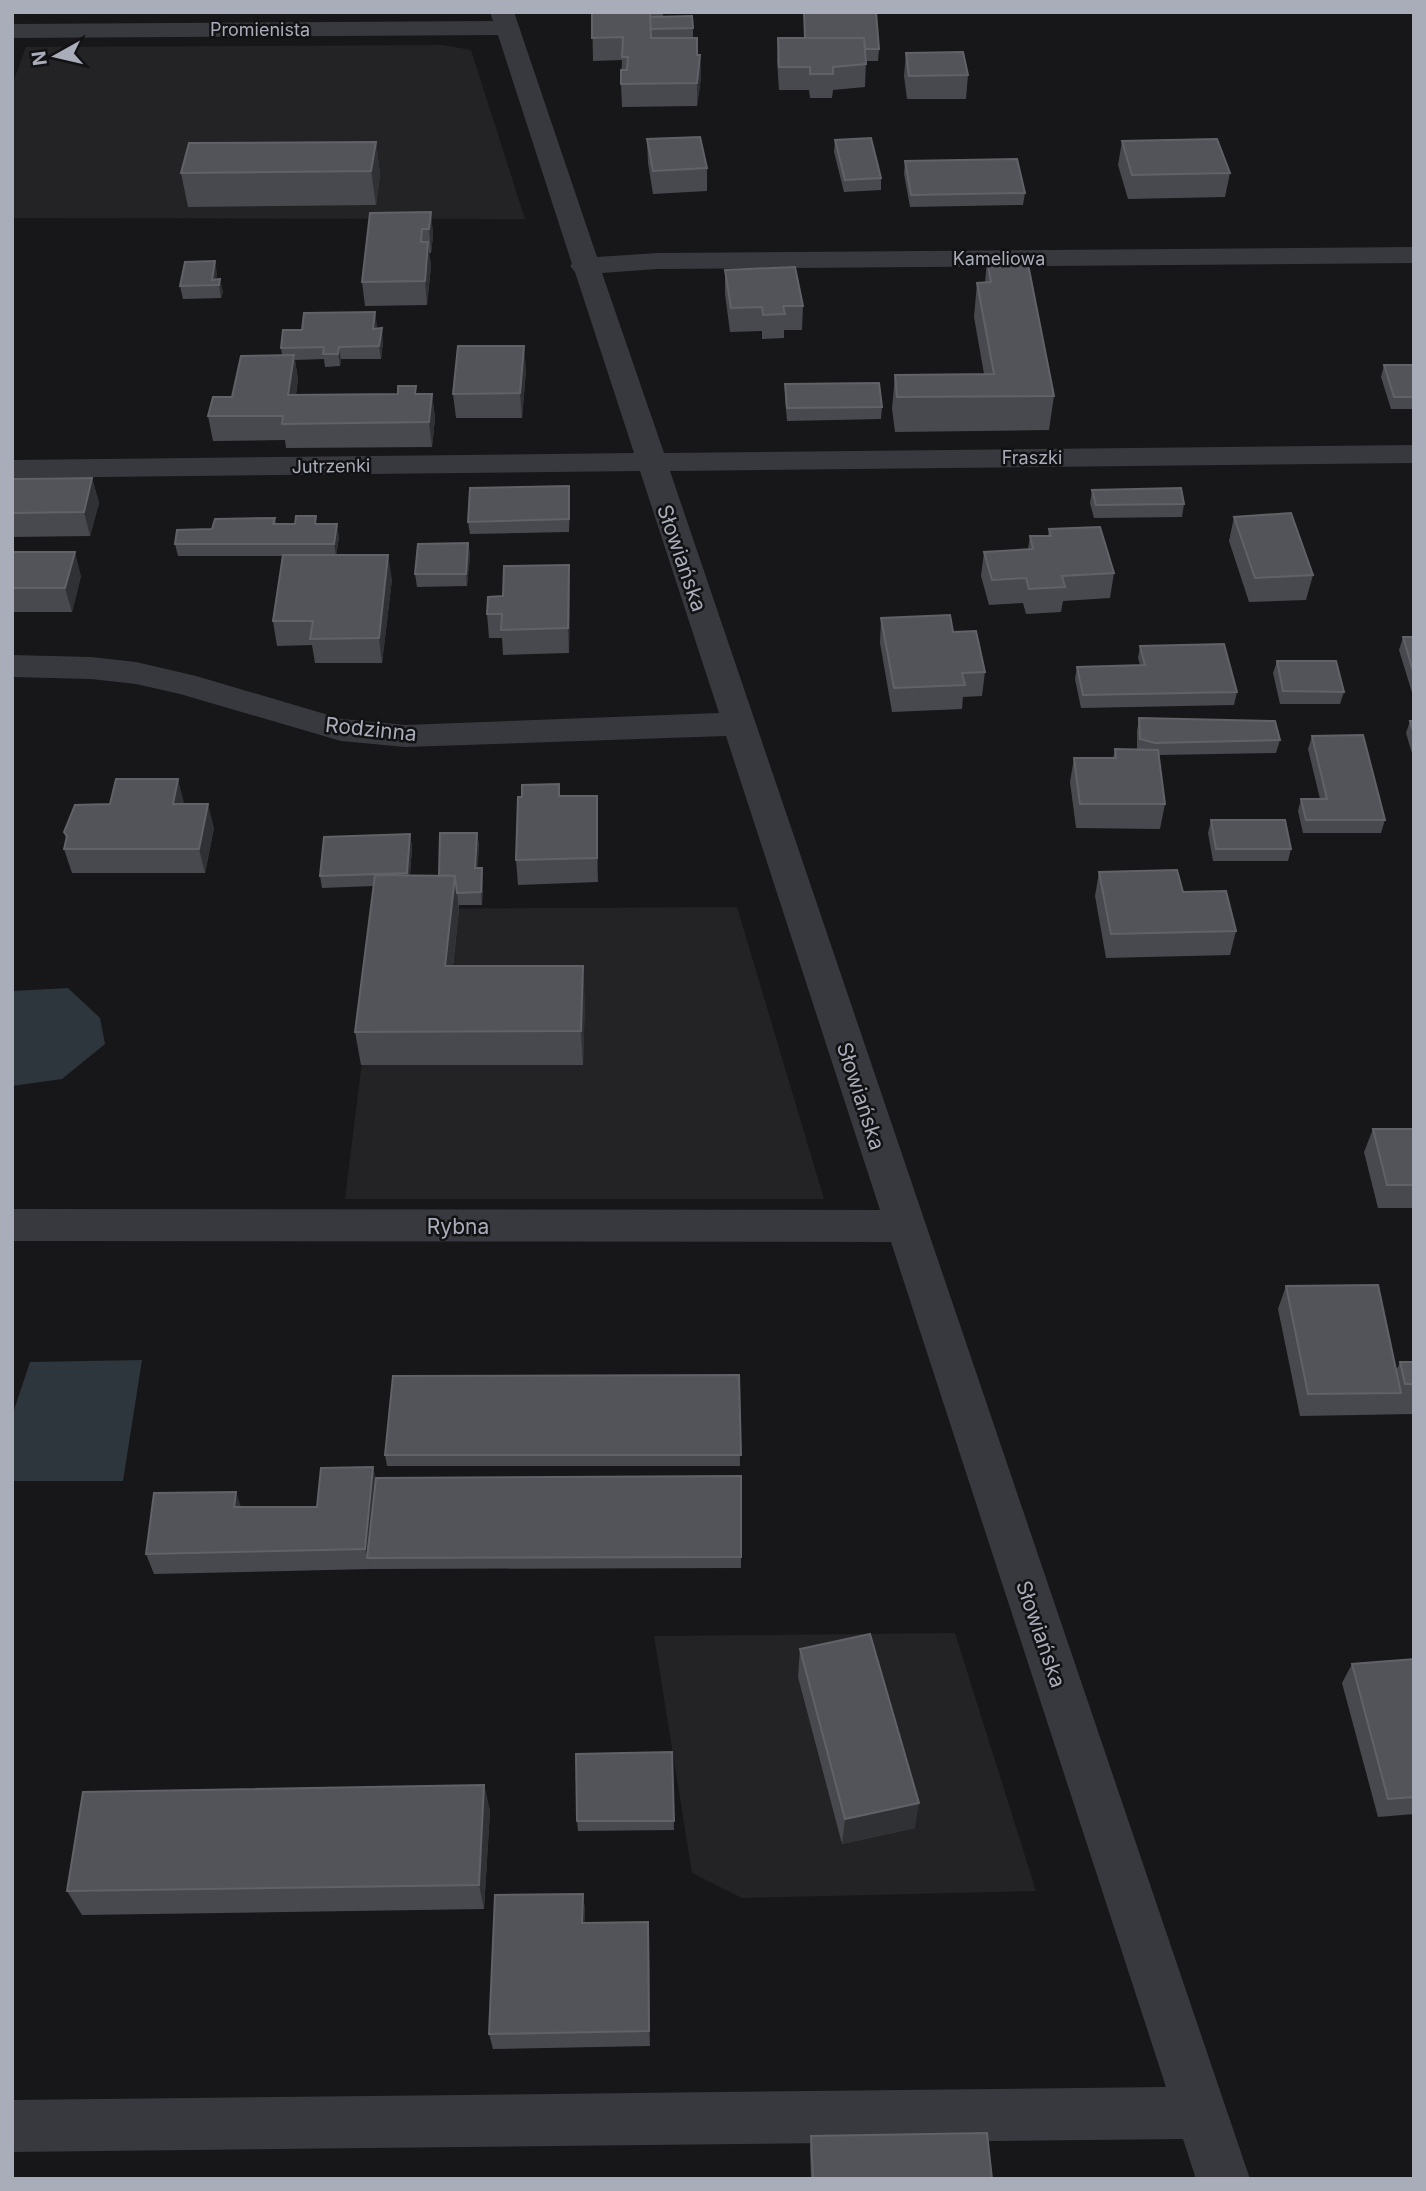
<svg xmlns="http://www.w3.org/2000/svg" width="1426" height="2191" font-family="Inter,sans-serif">
	<style>
		.built { fill: #232326 }
		.water { fill: #2d353d }
		.lines { fill: none; stroke-linecap: round; stroke-linejoin: round }
		.minor { fill: #38393e; fill-rule: evenodd }
		.wall { fill: #48494e }
		.shaded-wall { fill: #303134 }
		.building { fill: #53545a; stroke: #606268; stroke-width: 2 }
		.labels { text-anchor: middle; dominant-baseline: central; stroke-width: 5; stroke-linejoin: round; paint-order: stroke }
		.far-street-label { font-size: 18px; fill: #a9adb9; stroke: #121214 }
		.street-label { font-size: 21px; fill: #a9adb9; stroke: #121214 }
	</style>
	<rect width="100%" height="100%" fill="#171719"/>
	<!-- built -->
	<path class="built" d="M443,45L471,50L525,219L12,218V85L26,47Z
		M737,907L824,1199H345L381,909Z
		M955,1633L1036,1891L742,1898L692,1873L654,1636Z"/>
	<!-- water -->
	<path class="water" d="M68,988L100,1018L105,1044L62,1079L12,1086V991Z
		M142,1360L123,1481H12V1416L30,1362Z"/>
	<g class="lines">
		<!-- minor -->
		<path class="minor" d="M490,12H514L597,257L657,253L1414,247V263L657,269L602,273L664,453L1414,445V463L670,471L1250,2179H1196L1183,2139L12,2152V2100L1166,2087L891,1242L12,1241V1209L880,1210L726,736L405,747L341,741L180,694L136,684L91,679L12,677V655L91,657L136,662L196,676L342,719L405,725L719,713L640,471L12,478V460L634,453L575,272L570,266L572,264L498,35L12,38V24L493,21Z"/>
	</g>
	<!-- wall -->
	<path class="wall" d="M592,12H663V16L693,28V38L697,55H700L701,78L697,106L622,107L621,84L622,60L593,61Z
		M804,12H876L879,49L878,61H866L865,87L833,90L832,98H810L809,90H779L777,61L778,38H804Z
		M906,53L968,75L966,99H907L904,76Z
		M647,139L707,168V191L653,194L648,163Z
		M835,140L881,178V190L844,192L834,152Z
		M1122,141L1230,173L1225,197L1128,199L1118,165Z
		M376,142L380,175L376,205L188,207L181,173Z
		M905,161L1025,193L1023,205L910,207L904,174Z
		M431,212L433,236L431,253H429L431,266L427,305L365,306L362,282Z
		M987,260L1054,396L1049,430L895,432L892,409L895,375L984,374L974,317L977,283H985Z
		M725,270L803,306L802,330H784V338L762,339V331L730,332L725,294Z
		M217,273L216,279L223,292L221,298L183,299L180,286Z
		M377,324L376,329L383,341L381,359H341L340,366L325,367L324,359L295,360L298,379L296,395L432,394L435,418L432,447L286,448L285,440L213,441L208,416L282,355L281,348L302,330Z
		M1384,365H1414V409H1391L1381,377Z
		M526,370L522,418H456L453,394Z
		M785,384L882,407L881,419L787,421L785,397Z
		M92,478L99,503L90,536L12,537V479Z
		M1092,490L1184,504L1182,517L1094,518L1090,503Z
		M570,499L569,532L470,534L468,522Z
		M1234,517L1313,575L1306,600L1249,602L1229,541Z
		M275,518L276,524H317L339,537L336,555L392,579L382,663H315L312,645L277,646L273,621L283,556H178L175,544Z
		M1049,529L1114,573L1110,598L1063,601L1061,612L1026,614L1023,603L989,605L981,576L984,552L1028,549L1030,536H1048Z
		M468,543L470,555L467,586L417,587L415,574Z
		M12,552L81,576L72,612H12Z
		M570,590L569,653L503,655L502,638H489L487,614L503,596Z
		M881,618L953,632L985,672L982,696L963,697L962,709L892,712L880,643Z
		M1403,637H1414V699L1399,650Z
		M1140,646L1237,692L1234,705L1081,708L1075,679L1077,667L1140,665L1138,658Z
		M1277,661L1344,692L1340,704H1280L1273,673Z
		M1139,718L1280,740L1276,753L1159,755L1165,804L1160,829L1076,828L1070,782L1074,758H1113L1115,749H1137V731Z
		M1410,721H1414V760L1406,733Z
		M1312,736L1385,820L1381,833H1303L1298,811L1301,799H1320L1308,749Z
		M597,796L598,882L518,885L516,860L522,797Z
		M184,804L214,828L205,873H72L64,849L66,838L64,832Z
		M1211,820L1291,849L1288,861H1213L1208,833Z
		M477,833L479,846L477,868H482L483,881L482,905H459V910L453,966L585,1000L583,1065H361L355,1032L374,886L322,888L320,876L410,834L412,847L410,875H439Z
		M1099,872L1183,892L1236,931L1230,955L1106,958L1095,896Z
		M1373,1129H1414V1208H1378L1364,1152Z
		M1286,1286L1396,1371L1400,1362H1414V1414L1300,1416L1278,1309Z
		M739,1375L740,1466H387L385,1455Z
		M741,1476V1568L370,1569L154,1574L146,1554L317,1507L376,1478Z
		M800,1649L915,1828L842,1844L798,1677Z
		M1414,1659V1814L1378,1817L1342,1683L1352,1664Z
		M672,1752L674,1830L578,1831L577,1821Z
		M484,1785L490,1811L484,1909L82,1915L67,1891Z
		M583,1894L585,1911L584,1923L649,1938L650,2046L493,2049L489,2034Z
		M811,2136L992,2179H811L810,2150Z"/>
	<!-- shaded-wall -->
	<path class="shaded-wall" d="M700,55L701,78L697,106V83Z
		M376,142L380,175L376,205L371,171Z
		M431,212L433,236L431,253L429,229Z
		M428,242L431,266L427,305L425,281Z
		M215,261L217,273L215,285L212,280Z
		M220,279L223,292L221,298L219,285Z
		M375,312L377,324L374,341L373,329Z
		M382,328L383,341L381,359L379,346Z
		M524,346L526,370L522,418L520,393Z
		M339,347L341,359L340,366L338,354Z
		M294,355L298,379L292,419L288,395Z
		M432,394L435,418L432,447L429,422Z
		M92,478L99,503L90,536L84,512Z
		M337,524L339,537L336,556L334,544Z
		M468,543L470,555L467,586L466,574Z
		M75,552L81,576L72,612L65,588Z
		M388,555L392,579L382,663L379,638Z
		M569,565L570,590L569,653L568,628Z
		M178,779L184,803L179,828L173,804Z
		M597,796L598,820V882L597,858Z
		M208,804L214,828L205,873L199,849Z
		M477,833L479,846L477,881L475,868Z
		M410,834L412,847L409,885L407,873Z
		M482,868L483,881L482,905L481,892Z
		M455,876L459,910L449,999L445,966Z
		M583,966L585,1000L583,1065L581,1031Z
		M373,1467L378,1489L367,1558L370,1570L365,1549Z
		M236,1492L243,1513L234,1507Z
		M484,1785L490,1811L484,1909L479,1885Z
		M919,1803L915,1828L842,1844L845,1819Z
		M583,1894L585,1911L584,1939L582,1923Z
		M648,1922L649,1938L650,2046L649,2031Z"/>
	<!-- building -->
	<path class="building" d="M592,12H650L651,38H697V55H700L697,83L621,84V70H627L628,57H622L623,37L592,38Z
		M804,12H876L879,49H865L864,38H805Z
		M692,16L693,28L651,29L650,17Z
		M778,38H864L866,64L833,67V74H810V67H779Z
		M963,52L968,75L909,76L906,53Z
		M700,137L707,168L653,171L647,139Z
		M871,138L881,178L845,180L835,140Z
		M1217,139L1230,173L1132,175L1122,141Z
		M376,142L371,171L181,173L189,143Z
		M1017,159L1025,193L911,195L905,161Z
		M431,212L429,229H422L421,242H428L425,281L362,282L370,213Z
		M1027,259L1054,396L897,397L895,375L994,374L977,283L991,282L987,260Z
		M215,261L212,280L220,279L219,285L180,286L185,262Z
		M795,267L803,306H783L785,314L763,315L762,307L731,308L725,270Z
		M375,312L373,329L382,328L379,346L339,347L338,354H323L324,347L281,348L283,330H302L304,313Z
		M458,346H524L520,393L453,394Z
		M294,355L288,395L398,394V386H416L415,394H432L429,422L282,424L283,416H208L213,397H232L241,356Z
		M1384,365H1414V397H1394Z
		M879,383L882,407L787,408L785,384Z
		M92,478L84,512L12,513V479Z
		M569,486V519L468,522L470,488Z
		M1181,488L1184,504L1096,505L1092,490Z
		M1291,513L1313,575L1255,578L1234,517Z
		M296,516H316L315,524H337L334,544H175L177,530L212,529L215,519L275,518L273,524H295Z
		M1100,527L1114,573L1062,576L1065,587L1029,589L1026,578L992,580L984,552L1033,549L1030,536H1051L1049,529Z
		M468,543L466,574H415L418,544Z
		M12,552H75L65,588H12Z
		M283,555H388L379,638L310,639L313,621H273Z
		M569,565L568,628L501,630L502,614H487L488,597L503,596L504,566Z
		M950,615L953,632L976,631L985,672L962,673L965,685L894,688L881,618Z
		M1403,637H1414V674Z
		M1224,644L1237,692L1083,695L1077,667L1145,665L1140,646Z
		M1277,661H1336L1344,692L1283,691Z
		M1139,718L1275,721L1280,740L1155,743L1140,739Z
		M1410,721H1414V734Z
		M1363,735L1385,820H1306L1301,799H1327L1312,736Z
		M1115,749L1158,750L1165,804H1080L1074,758H1116Z
		M116,779H178L173,804H208L199,849H64L67,836L64,832L75,805L110,804Z
		M559,784V796H597V858L516,860L518,797H522V785Z
		M1211,820H1285L1291,849H1216Z
		M440,833H477L475,868H482L481,892L457,893L455,876L439,875Z
		M410,834L407,873L320,876L324,837Z
		M1177,870L1183,892L1226,891L1236,931L1111,934L1099,872Z
		M375,875L455,876L445,966H583L581,1031L355,1032Z
		M1373,1129H1414V1185H1387Z
		M1378,1285L1401,1393L1308,1394L1286,1286Z
		M1400,1362H1414V1384H1405Z
		M739,1375L741,1455H385L393,1376Z
		M373,1467L365,1549L146,1554L154,1493L236,1492L234,1507H317L321,1468Z
		M741,1476V1557L367,1558L376,1478Z
		M870,1634L919,1803L845,1819L800,1649Z
		M1414,1659V1797L1388,1799L1352,1664Z
		M672,1752L674,1821H577L576,1754Z
		M484,1785L479,1885L67,1891L83,1792Z
		M583,1894L582,1923L648,1922L649,2031L489,2034L495,1895Z
		M987,2133L992,2179H813L811,2136Z"/>
	<g class="labels">
		<!-- far-street labels -->
		<g class="far-street-label">
			<text x="260" y="29">Promienista</text>
			<text x="999" y="258">Kameliowa</text>
			<text x="1032" y="457">Fraszki</text>
			<text transform="translate(331 466) rotate(-1)">Jutrzenki</text>
		</g>
		<!-- street labels -->
		<g class="street-label">
			<text transform="translate(682 558) rotate(71)">Słowiańska</text>
			<text transform="translate(371 729) rotate(6)">Rodzinna</text>
			<text transform="translate(861 1096) rotate(72)">Słowiańska</text>
			<text x="458" y="1226">Rybna</text>
			<text transform="translate(1041 1634) rotate(71)">Słowiańska</text>
		</g>
	</g>
	<!-- border -->
	<rect width="1426" height="2191" fill="none" stroke="#a9adb9" stroke-width="28"/>
	<!-- north arrow -->
	<g transform="translate(56 56) rotate(262)" stroke="#121214" stroke-width="5" paint-order="stroke">
	<path d="M0-5L12 26L0 18L-12 26Z" fill="#a9adb9"/>
	<text y="-10" font-size="19" font-weight="bold" text-anchor="middle" fill="#a9adb9">N</text>
	</g>
</svg>
